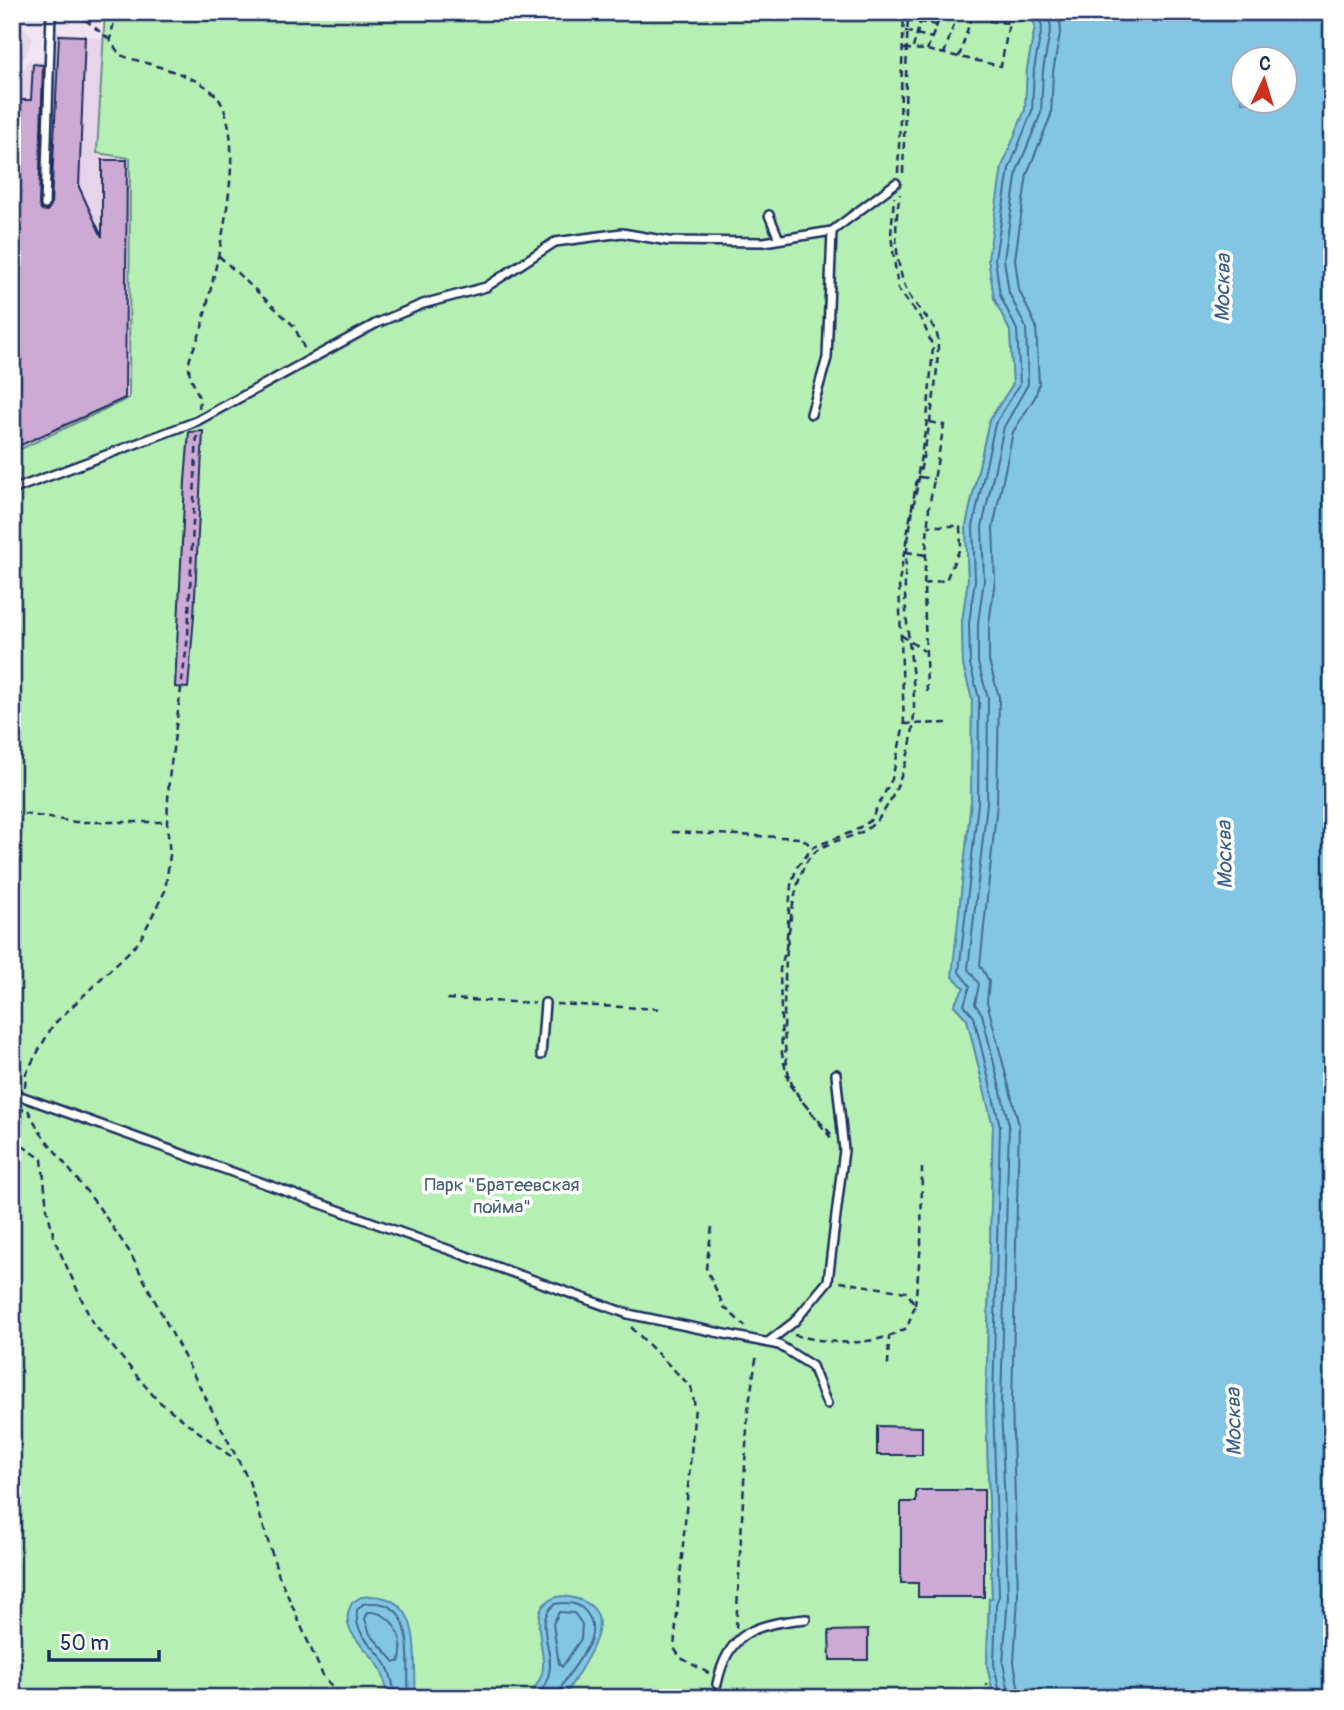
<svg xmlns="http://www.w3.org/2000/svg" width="1344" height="1710" font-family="Pangolin,sans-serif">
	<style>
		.built { fill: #e6d4e9 }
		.green { fill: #b5efb4; stroke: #688f89; stroke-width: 2 }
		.water { fill: #82c6e3; stroke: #598aae; stroke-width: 2; fill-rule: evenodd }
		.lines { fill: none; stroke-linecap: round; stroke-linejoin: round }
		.shore { stroke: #446b93; stroke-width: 2 }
		.building { fill: #cdaad4; stroke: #1b2f5e; stroke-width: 2 }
		.lane-casing { stroke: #1b2f5e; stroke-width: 12 }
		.path { stroke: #1b2f5e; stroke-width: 2.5; stroke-dasharray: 7 5; stroke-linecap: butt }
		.lane { stroke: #fff; stroke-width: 7 }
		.labels { text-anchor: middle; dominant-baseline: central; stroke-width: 7; stroke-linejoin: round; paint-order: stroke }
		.park-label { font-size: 19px; fill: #425f74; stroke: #fff }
		.water-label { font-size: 21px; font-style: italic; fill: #3a5c86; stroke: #fff }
	</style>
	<rect width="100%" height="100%" fill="#f0e6f2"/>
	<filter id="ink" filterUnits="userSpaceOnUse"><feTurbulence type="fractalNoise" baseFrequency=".0143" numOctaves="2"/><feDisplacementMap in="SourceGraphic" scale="14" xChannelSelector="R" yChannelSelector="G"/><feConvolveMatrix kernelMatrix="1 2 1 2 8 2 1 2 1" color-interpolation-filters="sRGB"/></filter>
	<g filter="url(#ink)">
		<!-- built -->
		<path class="built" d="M12,19L34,37L12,83Z
			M55,31L102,39L97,153L130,158L129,398L12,453V96L28,61L55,62Z"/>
		<!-- green -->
		<path class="green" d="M105,12H1031L1035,27L1027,69L1025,110L1002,167L994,298L1010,331L1013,384L989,421L966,526L968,580L962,622L963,665L972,699L971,802L959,913L964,988L954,1005L967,1019L993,1126L986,1403L992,1598H989L987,1665L994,1698H12V453L129,398L130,158L97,153Z"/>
		<!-- water -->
		<path class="water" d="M1031,12H1332L1329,241L1332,249V1698H994L987,1665L989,1598H992L986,1403L993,1126L967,1019L954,1005L964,988L952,976L971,802L972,699L963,665L962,622L968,580L966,526L989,421L1013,384L1010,331L994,298L988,259L1002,167L1025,110L1027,69L1035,27ZM1242,60H1284V102H1242Z
			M372,1596C426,1598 412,1661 416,1698H389C386,1689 385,1679 381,1670C371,1647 335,1634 352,1603L361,1597Z
			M562,1596C635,1604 580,1665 564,1698H527C534,1689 542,1679 543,1668C545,1643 523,1602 562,1596Z"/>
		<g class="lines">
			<!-- shore -->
			<path class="shore" d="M368,1612C393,1611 407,1640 399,1662H395L370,1634L365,1619Z
				M559,1612L574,1613L582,1624L581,1639L562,1667L559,1664L553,1624Z
				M395,1698C394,1688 391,1674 387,1666C375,1643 354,1639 357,1610L363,1604C421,1594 405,1664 409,1698
				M536,1698C542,1691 547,1682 549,1673C555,1650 532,1621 555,1604C566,1602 579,1602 586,1612C609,1642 562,1670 558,1698
				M1001,1698L994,1664L996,1604L999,1596L993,1403L1000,1126L974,1017L964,1005L970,986L959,972L978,803L979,698L970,664L969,623L975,580L973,526L995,424L1020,384L1017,330L1000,295L995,259L1009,169L1032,111L1034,69L1042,27L1038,12
				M1010,1698L1003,1663L1008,1596L1001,1403L1009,1125L982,1014L975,1004L979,984L968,969L987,803L988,698L978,663V623L984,580L982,527L1004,427L1028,384L1026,328L1009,293L1004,259L1017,171L1041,113L1043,70L1051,27L1047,12
				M1020,1698L1014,1662L1018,1596L1012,1403L1019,1125L987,1002L989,981L980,965L997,803L999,697L989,661V624L995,580L993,528L1013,432L1035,397L1039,384L1036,326L1019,290L1015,259L1027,174L1051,115L1053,72L1061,28L1058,12"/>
		</g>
		<!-- building -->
		<path class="building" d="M59,35L85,36L79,187L102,237V160H127L125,398L12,449L13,100H31L33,64L43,65L39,205L41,210L47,211L51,205Z
			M203,431L194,616L188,688L175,687L185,481L189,432Z
			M877,1426L922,1427V1455H877Z
			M916,1490H984V1597H918V1583H901V1502H916Z
			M868,1630V1660H830L829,1631Z"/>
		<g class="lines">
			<defs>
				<path id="lane" d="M45,205L51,12
					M769,215L779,239
					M811,414L827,358L832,231
					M12,490L197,421L377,323L423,304L486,287L555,242L622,233L668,241L764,242L832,231L896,183
					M541,1055L545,1003
					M12,1093L628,1314L779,1345L812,1366L827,1404
					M768,1342L794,1322L828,1281L844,1150L836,1074
					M717,1684C728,1631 756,1624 806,1619"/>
			</defs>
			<!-- lane casing -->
			<use href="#lane" class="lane-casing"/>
			<!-- path -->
			<path class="path" d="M76,12L110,40
				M116,12L110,40L120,55C147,65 204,74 220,101C249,151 214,271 202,327C199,339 188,356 189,367C189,382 202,393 199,408
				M906,20L937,25
				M905,31L932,38
				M913,48L923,12
				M904,49L927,50L1001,66L1009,23L989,21L966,12
				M927,50L942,12
				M944,54L958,12
				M959,57L972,15
				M898,173L904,12
				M903,173L908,12
				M219,256L294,326L305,350
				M920,477L934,479
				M906,552L926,555
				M924,584L946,580L961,546L960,526H928
				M901,635L924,651
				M927,692L924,584L929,507L944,425L930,422
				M904,724L949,723
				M12,812L75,822H166
				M672,832L801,838L813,847
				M447,999L535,1003
				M556,1004L664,1009
				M25,1087L26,1073L53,1025L139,942L165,891L170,855L167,823L169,779L188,636L197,432
				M28,1110L40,1132L98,1206L129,1251L249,1481L279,1576L324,1678L344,1698
				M831,1134C817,1118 797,1100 790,1079C778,1040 784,887 810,857C822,842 845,840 862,832C888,819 904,773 910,746C922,692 903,632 905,577C908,498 938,421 938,341C938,324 915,308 908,293C894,265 894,224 900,194
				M831,1138L789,1084L782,1054L780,969L786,949L791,885L797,867L813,847L852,832L870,821L892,779L904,724L899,582L927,421L933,347L922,320L898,289L891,235L894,197
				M12,1139L42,1159L47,1209L55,1241L92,1322L157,1400L233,1458
				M12,1195L23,1108
				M712,1227L706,1268L724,1307L745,1326
				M915,1305L921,1244L922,1168
				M631,1327L691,1387L695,1407L674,1648L681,1658L710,1674
				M794,1335C833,1344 870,1348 907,1328L915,1305L907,1292L840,1282
				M888,1365L889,1337
				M736,1628L748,1410L757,1353
				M727,1698L728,1687
				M987,1698V1683"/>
			<!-- lane -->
			<use href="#lane" class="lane"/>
		</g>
	</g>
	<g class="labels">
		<!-- park labels -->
		<g class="park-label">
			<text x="502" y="1185">Парк "Братеевская<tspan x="502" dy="22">пойма"</tspan></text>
		</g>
		<!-- water labels -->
		<g class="water-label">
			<text transform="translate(1223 288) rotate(-89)">Москва</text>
			<text transform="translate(1225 855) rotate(-91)">Москва</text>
			<text transform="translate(1234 1422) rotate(-91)">Москва</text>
		</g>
	</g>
	<!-- margin -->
	<rect width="1344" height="1710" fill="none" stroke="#fff" stroke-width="42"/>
	<rect x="21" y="21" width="1302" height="1668" fill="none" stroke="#1b2f5e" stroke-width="2.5" filter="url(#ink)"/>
	<!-- north arrow -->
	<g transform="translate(1264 80) rotate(4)"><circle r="33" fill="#ffffff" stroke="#a4acbf" stroke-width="2"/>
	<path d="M0-5L12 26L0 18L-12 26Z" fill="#c8321e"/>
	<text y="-10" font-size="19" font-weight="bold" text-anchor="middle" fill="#1b2f5e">С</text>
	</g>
	<!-- scale -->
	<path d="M49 1650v10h110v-10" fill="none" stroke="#1b2f5e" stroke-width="3.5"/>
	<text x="60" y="1650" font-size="21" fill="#1b2f5e" stroke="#ffffff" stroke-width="5" paint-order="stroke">50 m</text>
</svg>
